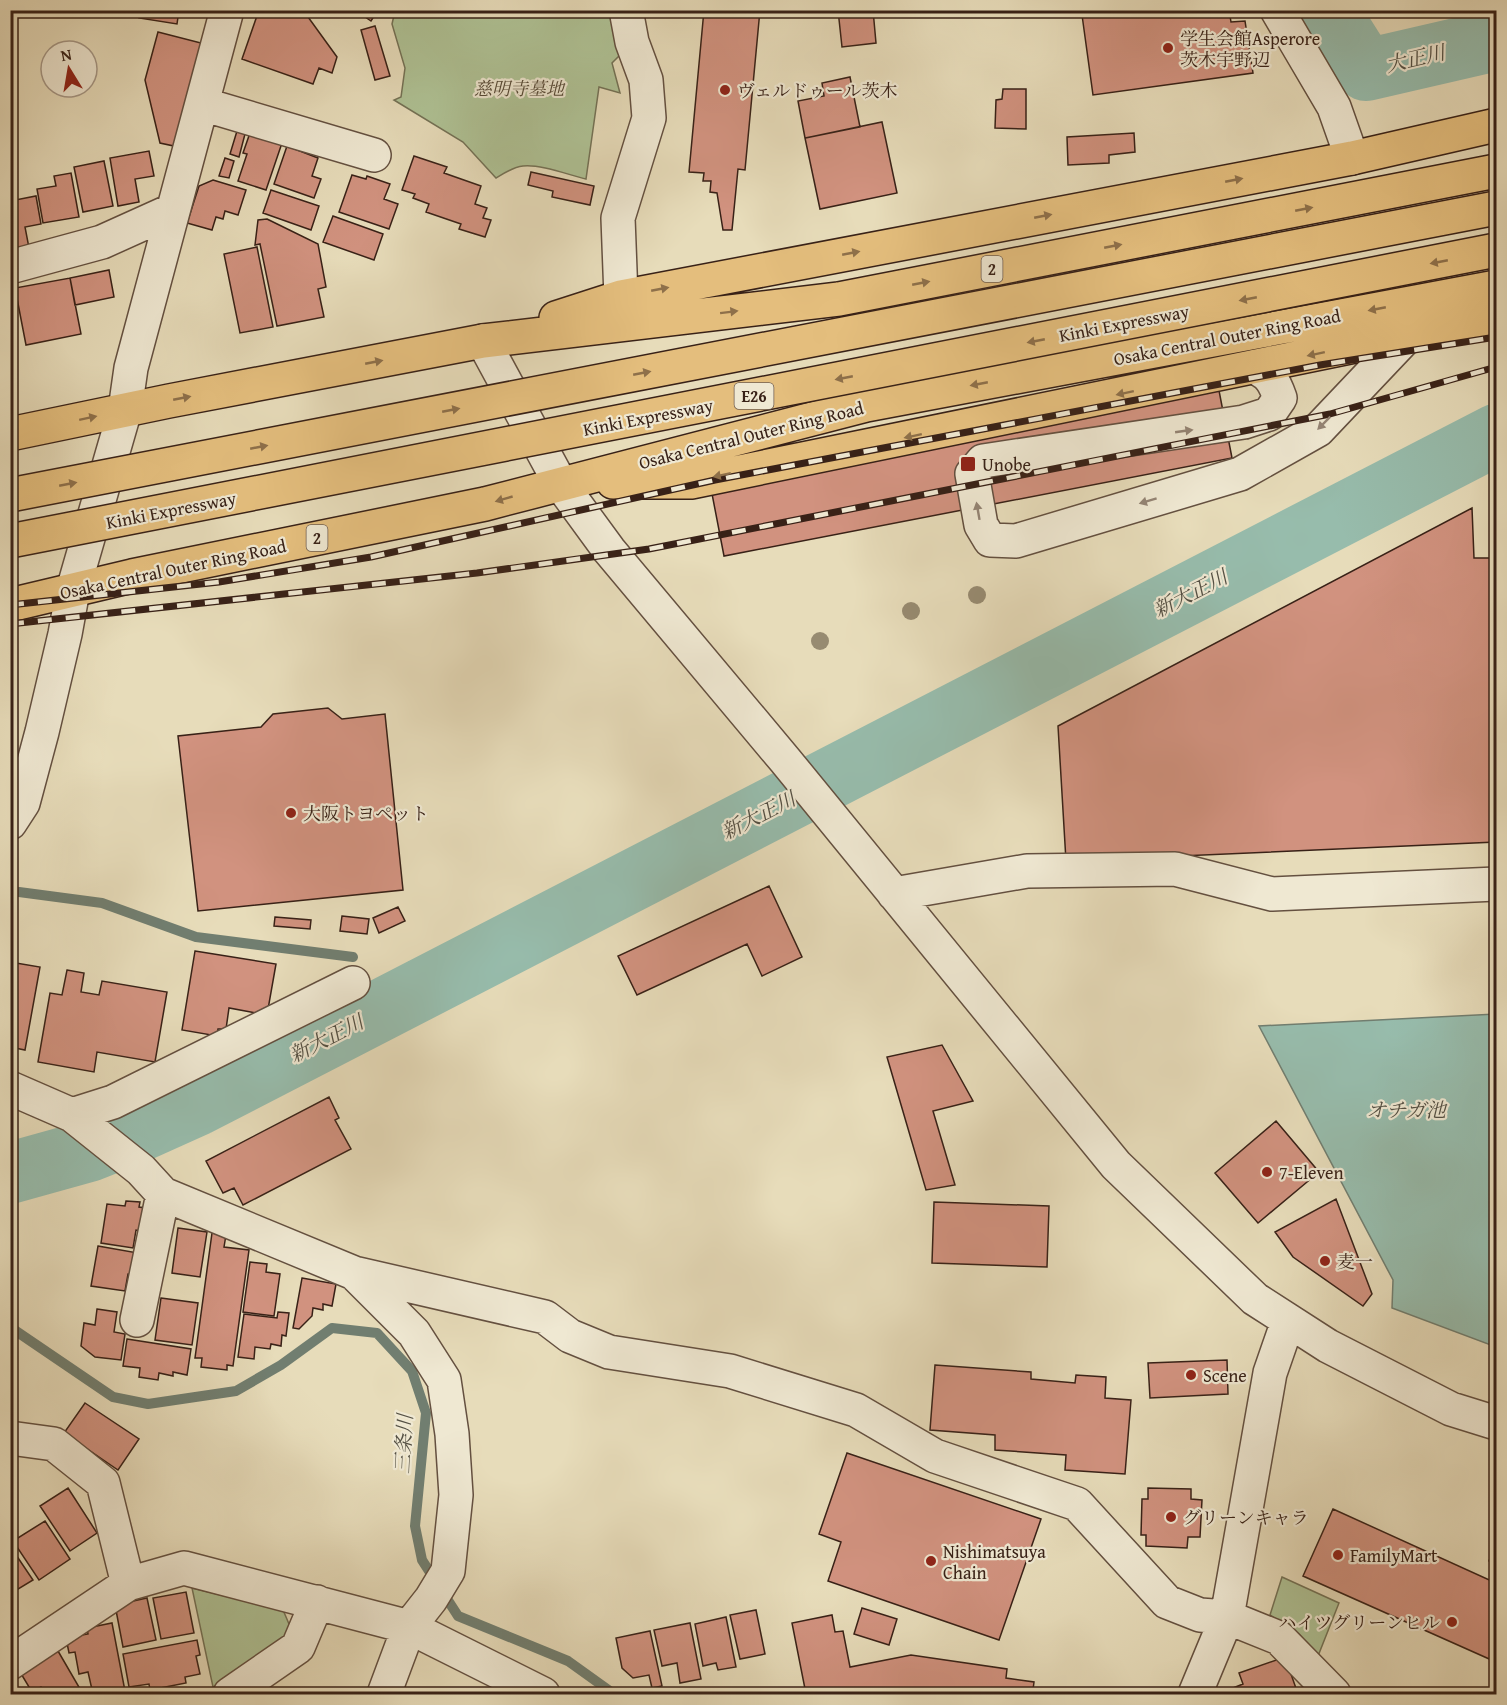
<svg xmlns="http://www.w3.org/2000/svg" width="1507" height="1705" font-family="'Gentium Book Plus','Noto Serif JP',serif">
	<style>
		.green { fill: #afc295; stroke: #747256; stroke-width: 1.5 }
		.water { fill: #97bcac; stroke: #717e70; stroke-width: 1.5 }
		.lines { fill: none; stroke-linecap: round; stroke-linejoin: round }
		.stream { stroke: #717e70; stroke-width: 10 }
		.river { stroke: #97bcac; stroke-width: 62 }
		.building { fill: #d1927f; stroke: #382117; stroke-width: 1.5 }
		.minor-casing { stroke: #645040; stroke-width: 36 }
		.major-casing { stroke: #382117; stroke-width: 36 }
		.minor { stroke: #efe8d2; stroke-width: 33 }
		.major { stroke: #e4be7d; stroke-width: 33 }
		.rail-casing { stroke: #382117; stroke-width: 7 }
		.rail { stroke: #efe8d2; stroke-width: 4.5; stroke-dasharray: 14; stroke-linecap: butt }
		.highway-bridge-casing { stroke: #382117; stroke-width: 36; stroke-linecap: butt }
		.highway-bridge { stroke: #e4be7d; stroke-width: 33 }
		.tree { fill: #978b71 }
		.oneway { fill: #8e704a }
		.oneway2 { fill: #948474 }
		.poi-dot { fill: #8f2418; stroke: #efe8d2; stroke-width: 2 }
		.labels { text-anchor: middle; dominant-baseline: central; stroke-width: 4.5; stroke-linejoin: round; paint-order: stroke }
		.shield { fill: #efe8d2; stroke: #6f5d4f; stroke-width: 1.5 }
		.shield-label { font-size: 16px; font-weight: bold; fill: #382117 }
		.poi-label { font-size: 18px; fill: #382117; stroke: #efe8d2; text-anchor: start }
		.park-label { font-size: 18px; font-style: italic; fill: #564936; stroke: #efe8d2 }
		.street-label { font-size: 18px; fill: #382117; stroke: #efe8d2 }
		.water-label { font-size: 20px; font-style: italic; fill: #545044; stroke: #efe8d2 }
	</style>
	<rect width="100%" height="100%" fill="#e7dcba"/>
	<filter id="stains"><feTurbulence type="fractalNoise" baseFrequency=".00333" numOctaves="4"/><feColorMatrix values="0 0 0 0 .2 0 0 0 0 .09 0 0 0 0 .02 0 0 0 .5 -.17"/></filter>
	<radialGradient id="worn" r=".72"><stop offset=".6" stop-color="#630" stop-opacity="0"/><stop offset="1" stop-color="#630" stop-opacity=".3"/></radialGradient>
	<!-- green -->
	<path class="green" d="M395,11H619L627,48L612,63L620,93L599,87L586,179C569,175 540,164 523,166C513,167 504,173 496,178L463,142L394,100L401,97L405,68L392,24Z
		M1282,1577L1339,1603L1318,1656L1299,1634L1270,1615Z
		M192,1588L283,1610L292,1631L238,1676L213,1687Z"/>
	<!-- water -->
	<path class="water" d="M1496,1014V1347L1392,1308L1393,1280L1259,1026Z"/>
	<g class="lines">
		<!-- stream -->
		<path class="stream" d="M19,892L102,903L196,937L353,957
			M411,966L447,975
			M10,1327L113,1397L148,1404L236,1391L281,1365L332,1328L377,1333L412,1371L426,1413L415,1526L422,1560L458,1616L568,1661L614,1694"/>
		<!-- river -->
		<path class="river" d="M1328,10L1366,70L1496,40
			M10,1173L89,1151L137,1132L197,1105L1496,435"/>
	</g>
	<!-- building -->
	<path class="building" d="M141,10H179L177,24L139,18Z
		M259,10H303L337,57L332,73L319,68L313,84L242,59Z
		M355,10H378L371,21Z
		M704,10H760L745,170L738,169L732,230H723L717,193L710,192L711,181H703L704,173L689,172Z
		M838,10H873L876,43L842,47Z
		M1118,10H1229L1231,22L1245,21L1253,73L1093,95L1082,15Z
		M375,26L390,76L375,80L361,30Z
		M158,32L201,43L174,146L160,143L145,80Z
		M850,77L860,127L805,138L798,101L824,96L822,83Z
		M1003,89H1026V129L995,128L996,100L1002,99Z
		M882,122L897,193L820,209L805,138Z
		M251,130L283,140L266,190L238,181L247,154L243,153Z
		M237,131L245,134L239,157L230,154Z
		M1134,133L1135,152L1109,155V163L1068,165L1067,137Z
		M287,146L318,158L312,176L321,179L314,198L274,184Z
		M149,151L154,176L135,179L139,202L118,206L110,158Z
		M414,156L447,167L444,173L481,186L475,204L487,208L483,218L491,220L485,237L459,229L461,224L426,212L429,204L413,198L415,194L402,190Z
		M225,158L234,161L229,178L219,176Z
		M104,161L113,206L83,212L74,167Z
		M531,172L594,186L590,205L552,197L553,191L528,185Z
		M71,173L79,217L43,223L37,189L56,186L54,176Z
		M352,175L366,179L367,176L390,184L384,199L398,204L389,229L339,212Z
		M213,180L246,190L238,215L225,211L223,219L216,217L212,230L187,223L199,186Z
		M271,190L319,206L311,230L263,213Z
		M36,196L41,224L25,227L30,253L10,256V201Z
		M333,216L383,234L374,260L323,242Z
		M267,219L318,244L326,287L318,289L324,317L277,326L260,244L255,245L258,220Z
		M257,247L273,327L240,333L224,254Z
		M109,270L114,297L75,305L70,278Z
		M70,278L81,334L26,345L15,288Z
		M1216,375L1232,458L724,556L708,473Z
		M1472,508L1474,558H1496V842L1066,861L1058,726Z
		M328,708L342,719L385,714L403,890L198,911L178,736L261,727L273,714Z
		M769,886L802,957L762,976L747,944L637,995L618,956Z
		M398,907L405,921L379,933L373,918Z
		M342,916L369,919L367,934L340,931Z
		M275,917L311,920L310,929L274,926Z
		M195,951L276,964L267,1015L229,1008L226,1029H218L217,1036L182,1030Z
		M10,962L40,967L25,1050L10,1047Z
		M67,970L84,973L81,992L99,995L102,981L167,992L155,1062L97,1052L94,1072L38,1062L50,993L62,995Z
		M942,1045L973,1101L933,1111L955,1185L926,1190L887,1057Z
		M329,1097L339,1118L335,1120L351,1149L243,1205L234,1188L223,1193L206,1161Z
		M1276,1121L1319,1172L1258,1223L1215,1173Z
		M1336,1199L1372,1294L1363,1306L1293,1257L1275,1232Z
		M126,1201L140,1202L139,1207L146,1208L142,1231L136,1230L133,1248L101,1243L107,1204L125,1206Z
		M934,1202L1049,1206L1047,1267L932,1263Z
		M178,1228L207,1232L200,1277L172,1273Z
		M212,1233L226,1235L224,1247L249,1250L233,1366L227,1365V1370L201,1367L202,1358H195Z
		M98,1246L138,1253L134,1275L128,1274L125,1291L91,1286Z
		M250,1262L267,1264L266,1272L280,1274L274,1316L243,1312Z
		M302,1278L336,1284L332,1306L323,1304V1310L313,1308L312,1316L299,1329L293,1328Z
		M161,1298L198,1303L192,1345L155,1340Z
		M97,1309L117,1312L114,1332L125,1334L121,1360L95,1357L81,1346L84,1323L95,1325Z
		M278,1312L289,1313L286,1336L282,1335L281,1346L271,1344L270,1349L255,1347L254,1359L238,1357L244,1314L277,1318Z
		M127,1339L191,1349L187,1375L173,1372V1376L159,1373L158,1380L139,1377L140,1368L123,1366Z
		M1227,1360L1228,1394L1150,1398L1148,1363Z
		M935,1365L1031,1372V1379L1075,1383L1076,1375L1106,1377L1105,1398L1131,1400L1125,1474L1065,1470L1066,1455L995,1450V1435L930,1430Z
		M85,1403L139,1439L118,1470L64,1433Z
		M847,1453L1041,1519L999,1640L828,1581L841,1542L819,1534Z
		M68,1488L97,1533L70,1551L40,1506Z
		M1148,1488L1191,1489V1499L1202,1500L1200,1537H1188L1187,1548L1146,1546V1535H1141L1142,1499H1148Z
		M1333,1509L1496,1583V1662L1303,1576Z
		M45,1521L70,1559L39,1580L13,1541Z
		M1496,1542V1565L1489,1561Z
		M10,1546L33,1580L10,1594Z
		M186,1592L194,1633L161,1639L153,1598Z
		M147,1598L156,1640L123,1647L115,1605Z
		M862,1608L897,1619L889,1645L854,1634Z
		M756,1610L765,1654L740,1659L730,1615Z
		M832,1615L835,1632L843,1631L850,1667L911,1655L1007,1669L1006,1678L1034,1682L1033,1690L1063,1694H806L792,1623Z
		M726,1617L736,1667L718,1670L716,1663L703,1666L695,1624Z
		M112,1623L125,1691L108,1694H93L88,1672L79,1674L75,1652L69,1653L66,1638L88,1634L87,1628Z
		M690,1623L701,1679L680,1683L677,1663L662,1666L654,1630Z
		M650,1631L662,1686L652,1688L649,1675L633,1678L622,1668L616,1638Z
		M197,1640L200,1655L196,1656L200,1674L185,1677L186,1683L150,1690L149,1684L129,1687L123,1654Z
		M58,1651L83,1694H45L41,1687L32,1692L20,1672Z
		M1285,1657L1298,1694H1235L1233,1688L1243,1684L1239,1673Z"/>
	<g class="lines">
		<defs>
			<path id="minor" d="M1277,10L1334,107L1352,158
				M202,104L374,155
				M10,267L102,242L173,210
				M621,297L618,218L649,118L646,80L632,42L626,10
				M483,341L560,483L609,550L785,760L1116,1165L1255,1299L1328,1346L1451,1409L1496,1423
				M1254,367C1270,374 1274,381 1280,398L1269,414L1244,422L983,461L972,474L981,525L990,540L1016,541L1240,474L1318,430L1408,335
				M10,823L23,803L42,732L65,634L73,590L125,410L131,368L227,10
				M894,894L1027,871L1175,869L1272,894L1496,884
				M10,1088L72,1115L141,1170L163,1194L354,1273L545,1317L570,1336L609,1352L730,1371L856,1410L935,1456L1077,1504L1167,1602L1200,1615L1227,1617L1279,1638L1334,1694
				M72,1115L113,1102L353,983
				M354,1273L414,1333L444,1380L452,1434L456,1495L448,1571L431,1599L409,1627L384,1694
				M137,1320L163,1194
				M10,1438L54,1444L103,1483L128,1584
				M10,1663L128,1584L184,1568L409,1627L543,1694
				M230,1694L298,1647L317,1602
				M1195,1694L1227,1617L1270,1373L1288,1321"/>
			<path id="major" d="M556,318L621,297L1352,158L1496,125
				M10,434L169,401L483,341L839,299L1496,171
				M613,482H691L1496,317
				M10,605L132,576L485,504L866,405L1496,287"/>
		</defs>
		<!-- minor casing -->
		<use href="#minor" class="minor-casing"/>
		<!-- major casing -->
		<use href="#major" class="major-casing"/>
		<!-- minor -->
		<use href="#minor" class="minor"/>
		<!-- major -->
		<use href="#major" class="major"/>
		<defs>
			<path id="rail" d="M10,605L219,582L371,557L715,480L1320,365L1496,337
				M10,624L477,573L649,549L1330,414L1496,367"/>
		</defs>
		<!-- rail casing -->
		<use href="#rail" class="rail-casing"/>
		<!-- rail -->
		<use href="#rail" class="rail"/>
		<defs>
			<path id="highway-bridge" d="M10,495L1496,208
				M10,541L1496,250"/>
		</defs>
		<!-- highway-bridge casing -->
		<use href="#highway-bridge" class="highway-bridge-casing"/>
		<!-- highway-bridge -->
		<use href="#highway-bridge" class="highway-bridge"/>
	</g>
	<!-- trees -->
	<g class="tree">
		<circle cx="977" cy="595" r="9"/>
		<circle cx="911" cy="611" r="9"/>
		<circle cx="820" cy="641" r="9"/>
	</g>
	<!-- one-way arrows -->
	<defs><path id="oneway-solid" d="M-6-.8H1V-3.2L6.5 0L1 3.2V.8H-6Z" transform="scale(1.5)"/></defs>
	<g class="oneway">
		<use href="#oneway-solid" transform="translate(1234 180) rotate(-11)"/>
		<use href="#oneway-solid" transform="translate(1304 209) rotate(-11)"/>
		<use href="#oneway-solid" transform="translate(1043 216) rotate(-11)"/>
		<use href="#oneway-solid" transform="translate(1113 246) rotate(-11)"/>
		<use href="#oneway-solid" transform="translate(851 253) rotate(-11)"/>
		<use href="#oneway-solid" transform="translate(1439 262) rotate(169)"/>
		<use href="#oneway-solid" transform="translate(921 283) rotate(-11)"/>
		<use href="#oneway-solid" transform="translate(660 289) rotate(-11)"/>
		<use href="#oneway-solid" transform="translate(1248 299) rotate(169)"/>
		<use href="#oneway-solid" transform="translate(1377 309) rotate(169)"/>
		<use href="#oneway-solid" transform="translate(729 312) rotate(-7)"/>
		<use href="#oneway-solid" transform="translate(1036 341) rotate(169)"/>
		<use href="#oneway-solid" transform="translate(1316 354) rotate(168)"/>
		<use href="#oneway-solid" transform="translate(374 362) rotate(-11)"/>
		<use href="#oneway-solid" transform="translate(642 373) rotate(-11)"/>
		<use href="#oneway-solid" transform="translate(844 378) rotate(169)"/>
		<use href="#oneway-solid" transform="translate(979 384) rotate(169)"/>
		<use href="#oneway-solid" transform="translate(1125 393) rotate(168)"/>
		<use href="#oneway-solid" transform="translate(182 398) rotate(-11)"/>
		<use href="#oneway-solid" transform="translate(451 410) rotate(-11)"/>
		<use href="#oneway-solid" transform="translate(88 418) rotate(-12)"/>
		<use href="#oneway-solid" transform="translate(913 436) rotate(168)"/>
		<use href="#oneway-solid" transform="translate(259 447) rotate(-11)"/>
		<use href="#oneway-solid" transform="translate(722 475) rotate(168)"/>
		<use href="#oneway-solid" transform="translate(68 484) rotate(-11)"/>
		<use href="#oneway-solid" transform="translate(504 499) rotate(164)"/>
	</g>
	<g class="oneway2">
		<use href="#oneway-solid" transform="translate(1324 423) rotate(135)"/>
		<use href="#oneway-solid" transform="translate(1184 431) rotate(-8)"/>
		<use href="#oneway-solid" transform="translate(1148 501) rotate(163)"/>
		<use href="#oneway-solid" transform="translate(978 511) rotate(-100)"/>
	</g>
	<!-- markers -->
	<g class="poi-dot">
		<circle cx="1168" cy="48" r="6"/>
		<circle cx="725" cy="90" r="6"/>
		<rect x="960" y="456" width="16" height="16" rx="3"/>
		<circle cx="291" cy="813" r="6"/>
		<circle cx="1267" cy="1172" r="6"/>
		<circle cx="1325" cy="1261" r="6"/>
		<circle cx="1191" cy="1375" r="6"/>
		<circle cx="1171" cy="1517" r="6"/>
		<circle cx="1338" cy="1555" r="6"/>
		<circle cx="931" cy="1561" r="6"/>
		<circle cx="1452" cy="1622" r="6"/>
	</g>
	<g class="labels">
		<!-- shield labels -->
		<g class="shield">
			<rect x="981.5" y="256" width="21" height="26" rx="4.5"/>
			<rect x="734.5" y="383" width="39" height="26" rx="4.5"/>
			<rect x="306.5" y="525" width="21" height="26" rx="4.5"/>
		</g>
		<g class="shield-label">
			<text x="992" y="269">2</text>
			<text x="754" y="396">E26</text>
			<text x="317" y="538">2</text>
		</g>
		<!-- poi labels -->
		<g class="poi-label">
			<text x="1180" y="38">学生会館Asperore<tspan x="1180" dy="21">茨木宇野辺</tspan></text>
			<text x="737" y="90">ヴェルドゥール茨木</text>
			<text x="982" y="464">Unobe</text>
			<text x="303" y="813">大阪トヨペット</text>
			<text x="1279" y="1172">7-Eleven</text>
			<text x="1337" y="1261">麦一</text>
			<text x="1203" y="1375">Scene</text>
			<text x="1183" y="1517">グリーンキャラ</text>
			<text x="943" y="1551">Nishimatsuya<tspan x="943" dy="21">Chain</tspan></text>
			<text x="1350" y="1555">FamilyMart</text>
			<text x="1440" y="1622" text-anchor="end">ハイツグリーンヒル</text>
		</g>
		<!-- park labels -->
		<g class="park-label">
			<text x="519" y="88">慈明寺墓地</text>
		</g>
		<!-- street labels -->
		<g class="street-label">
			<text transform="translate(1124 323) rotate(-11)">Kinki Expressway</text>
			<text transform="translate(1227 337) rotate(-11)">Osaka Central Outer Ring Road</text>
			<text transform="translate(648 417) rotate(-11)">Kinki Expressway</text>
			<text transform="translate(751 435) rotate(-14)">Osaka Central Outer Ring Road</text>
			<text transform="translate(171 510) rotate(-11)">Kinki Expressway</text>
			<text transform="translate(173 569) rotate(-12)">Osaka Central Outer Ring Road</text>
		</g>
		<!-- water labels -->
		<g class="water-label">
			<text transform="translate(1415 58) rotate(-13)">大正川</text>
			<text transform="translate(1190 593) rotate(-27)">新大正川</text>
			<text transform="translate(758 815) rotate(-27)">新大正川</text>
			<text transform="translate(326 1038) rotate(-27)">新大正川</text>
			<text x="1406" y="1109">オチガ池</text>
			<text transform="translate(403 1444) rotate(-87)">三条川</text>
		</g>
	</g>
	<!-- margin -->
	<rect width="1507" height="1705" fill="none" stroke="#e7dcba" stroke-width="36"/>
	<rect x="12" y="12" width="1483" height="1681" fill="none" stroke="#382117" stroke-width="3"/>
	<rect x="18" y="18" width="1471" height="1669" fill="none" stroke="#382117" stroke-width="1.5"/>
	<!-- north arrow -->
	<g transform="translate(69 69) rotate(349)"><circle r="28" fill="#efe8d2" stroke="#a69887" stroke-width="1.5"/>
	<path d="M0-4.5L10 22L0 15L-10 22Z" fill="#8f2418"/>
	<text y="-9" font-size="16" font-weight="bold" text-anchor="middle" fill="#382117">N</text>
	</g>
	<rect width="100%" height="100%" filter="url(#stains)"/>
	<rect width="100%" height="100%" fill="url(#worn)"/>
</svg>
